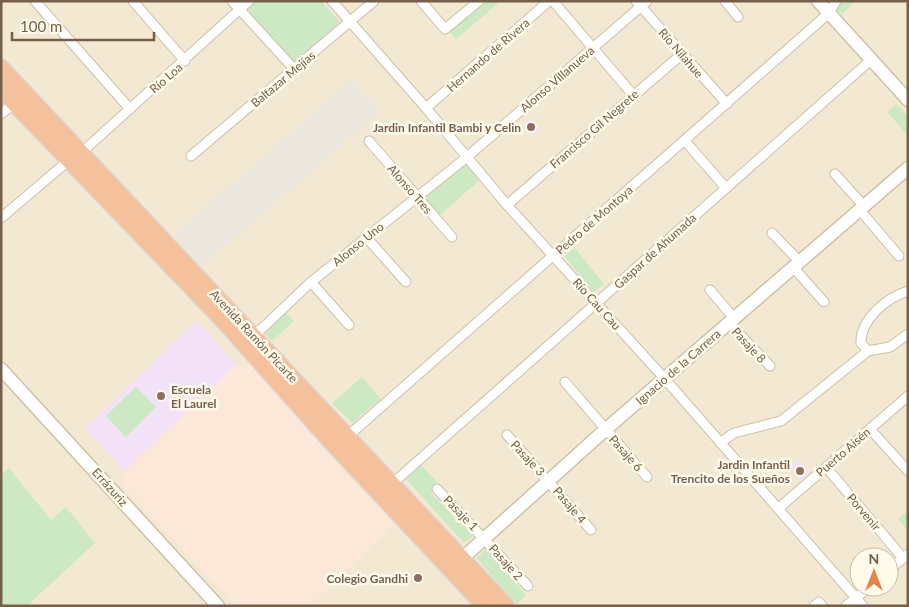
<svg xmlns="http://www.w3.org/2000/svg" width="909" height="607" font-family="Lato,sans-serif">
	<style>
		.residential { fill: #f3e9d3; fill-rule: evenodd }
		.commercial { fill: #fce8d8 }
		.industrial { fill: #ebe7df }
		.education { fill: #f3e1f8 }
		.green { fill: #cde9c3 }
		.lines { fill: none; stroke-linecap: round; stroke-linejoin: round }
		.street-casing { stroke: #cdbfab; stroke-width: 11 }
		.secondary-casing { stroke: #d0c0a8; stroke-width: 15 }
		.highway-casing { stroke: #dbd5d0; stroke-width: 19 }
		.street { stroke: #fff; stroke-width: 9 }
		.secondary { stroke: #fff; stroke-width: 12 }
		.highway { stroke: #f5c09c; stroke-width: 16 }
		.education-dot { fill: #8d6e63; stroke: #fffaea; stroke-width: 2 }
		.labels { text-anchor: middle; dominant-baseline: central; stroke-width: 5; stroke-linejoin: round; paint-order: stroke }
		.street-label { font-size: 12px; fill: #745f4a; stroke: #fffaea }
		.education-label { font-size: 12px; font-weight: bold; fill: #785e54; stroke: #fffaea; text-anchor: end }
	</style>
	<rect width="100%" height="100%" fill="#fcf6e4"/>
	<!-- residential -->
	<path class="residential" d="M1,1H908V606H1ZM859,557H889V587H859Z"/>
	<!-- commercial -->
	<path class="commercial" d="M237,364L251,365L396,522L311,606H236L122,486L124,471Z"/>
	<!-- industrial -->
	<path class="industrial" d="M352,80L380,112L202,266L173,236Z"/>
	<!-- education -->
	<path class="education" d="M530,118L540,129L532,136L523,125Z
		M196,321L237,364L124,471L85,428Z
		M799,460L811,475L802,482L790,467Z"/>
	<!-- green -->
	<path class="green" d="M255,1H321L340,22L294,66L246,9Z
		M482,1H501L456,39L448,30Z
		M842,1H855L842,14L837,10Z
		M896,104L908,117V136L887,112Z
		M466,164L480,180L439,216L423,197Z
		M575,248L604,284L594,292L564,256Z
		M286,313L294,321L272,341L265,333Z
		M362,377L381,399L352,423L332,403Z
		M136,387L156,407L126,437L106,416Z
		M420,464L440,485L431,493L473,536L464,543L406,479Z
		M9,468L51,520L66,507L95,543L27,606H1V475Z
		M908,511V531L898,519Z
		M486,549L526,595L517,604L476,558Z"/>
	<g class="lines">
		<defs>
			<path id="street" d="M35,1L130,109
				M133,1L185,61
				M232,1L294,69
				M332,1L426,108L507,205L665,379L863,606
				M421,1L445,29L479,1
				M553,1L634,96
				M636,1L727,104
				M725,1L738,17
				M426,108L549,1
				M1,114L14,103
				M369,141L452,237
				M685,141L726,188
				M81,153L249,1
				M191,156L374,1
				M835,174L863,205
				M507,205L682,54
				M859,209L899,256
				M1,218L68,161
				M772,233L799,261
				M366,237L406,282
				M793,267L824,302
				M311,282L349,325
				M710,290L734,318
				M729,323L770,366
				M254,336L311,282L467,157L647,1
				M868,351L861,343C860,320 887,297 908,291
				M565,382L647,477
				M870,429L908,471
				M507,435L591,530
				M348,436L829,13L836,1
				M720,443L734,433L781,421L868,351L890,347L908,334
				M826,467L903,558
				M393,483L872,59
				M437,489L528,586
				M779,508L908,396
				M889,570L908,554
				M814,606L819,602L822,606
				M846,606L869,587"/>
			<path id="secondary" d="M818,1L908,100
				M1,369L218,606
				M456,564L605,430L908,168"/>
			<path id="highway" d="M1,68L506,606
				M1,89L224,321L328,438L485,606"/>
		</defs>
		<!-- street casing -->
		<use href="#street" class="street-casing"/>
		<!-- secondary casing -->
		<use href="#secondary" class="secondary-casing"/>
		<!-- highway casing -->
		<use href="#highway" class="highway-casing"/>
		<!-- street -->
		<use href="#street" class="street"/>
		<!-- secondary -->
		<use href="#secondary" class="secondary"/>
		<!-- highway -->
		<use href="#highway" class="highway"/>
	</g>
	<!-- markers -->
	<g class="education-dot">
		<circle cx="531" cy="127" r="5"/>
		<circle cx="161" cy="396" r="5"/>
		<circle cx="800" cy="471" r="5"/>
		<circle cx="418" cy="578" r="5"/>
	</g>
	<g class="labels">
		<!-- street labels -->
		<g class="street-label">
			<text transform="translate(681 53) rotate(49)">Río Nilahue</text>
			<text transform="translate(488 55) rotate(-41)">Hernando de Rivera</text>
			<text transform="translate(166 78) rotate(-41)">Río Loa</text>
			<text transform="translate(283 79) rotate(-40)">Baltazar Mejías</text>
			<text transform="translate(557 79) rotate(-41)">Alonso Villanueva</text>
			<text transform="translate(594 129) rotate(-41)">Francisco Gil Negrete</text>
			<text transform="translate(410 189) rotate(49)">Alonso Tres</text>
			<text transform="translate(594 220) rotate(-41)">Pedro de Montoya</text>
			<text transform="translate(358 244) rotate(-39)">Alonso Uno</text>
			<text transform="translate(655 251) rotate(-42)">Gaspar de Ahumada</text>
			<text transform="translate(597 304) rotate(48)">Río Cau Cau</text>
			<text transform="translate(254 336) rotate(47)">Avenida Ramón Picarte</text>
			<text transform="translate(749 345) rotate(47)">Pasaje 8</text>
			<text transform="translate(678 367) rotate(-41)">Ignacio de la Carrera</text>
			<text transform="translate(843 452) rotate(-41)">Puerto Aisén</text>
			<text transform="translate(626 453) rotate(48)">Pasaje 6</text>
			<text transform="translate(528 458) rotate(47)">Pasaje 3</text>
			<text transform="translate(110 487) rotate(48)">Errázuriz</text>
			<text transform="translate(570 505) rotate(50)">Pasaje 4</text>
			<text transform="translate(864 512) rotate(50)">Porvenir</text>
			<text transform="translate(461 513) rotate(46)">Pasaje 1</text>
			<text transform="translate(506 562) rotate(48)">Pasaje 2</text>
		</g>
		<!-- education labels -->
		<g class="education-label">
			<text x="521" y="127">Jardin Infantil Bambi y Celin</text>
			<text x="171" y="389" text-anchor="start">Escuela<tspan x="171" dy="14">El Laurel</tspan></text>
			<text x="790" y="464">Jardin Infantil<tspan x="790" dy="14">Trencito de los Sueños</tspan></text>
			<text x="408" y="578">Colegio Gandhi</text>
		</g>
	</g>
	<!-- border -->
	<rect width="909" height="607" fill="none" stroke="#745f4a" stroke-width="5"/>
	<!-- north arrow -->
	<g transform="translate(874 572)"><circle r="24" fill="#fffaea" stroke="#c7bcaa"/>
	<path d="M0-4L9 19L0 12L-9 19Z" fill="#e4844b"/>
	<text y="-8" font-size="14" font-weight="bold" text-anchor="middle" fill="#745f4a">N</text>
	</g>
	<!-- scale -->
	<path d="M12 32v8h142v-8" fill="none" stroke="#745f4a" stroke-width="2.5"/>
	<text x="20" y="32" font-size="15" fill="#745f4a" stroke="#fffaea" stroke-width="4" paint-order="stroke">100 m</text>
</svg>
